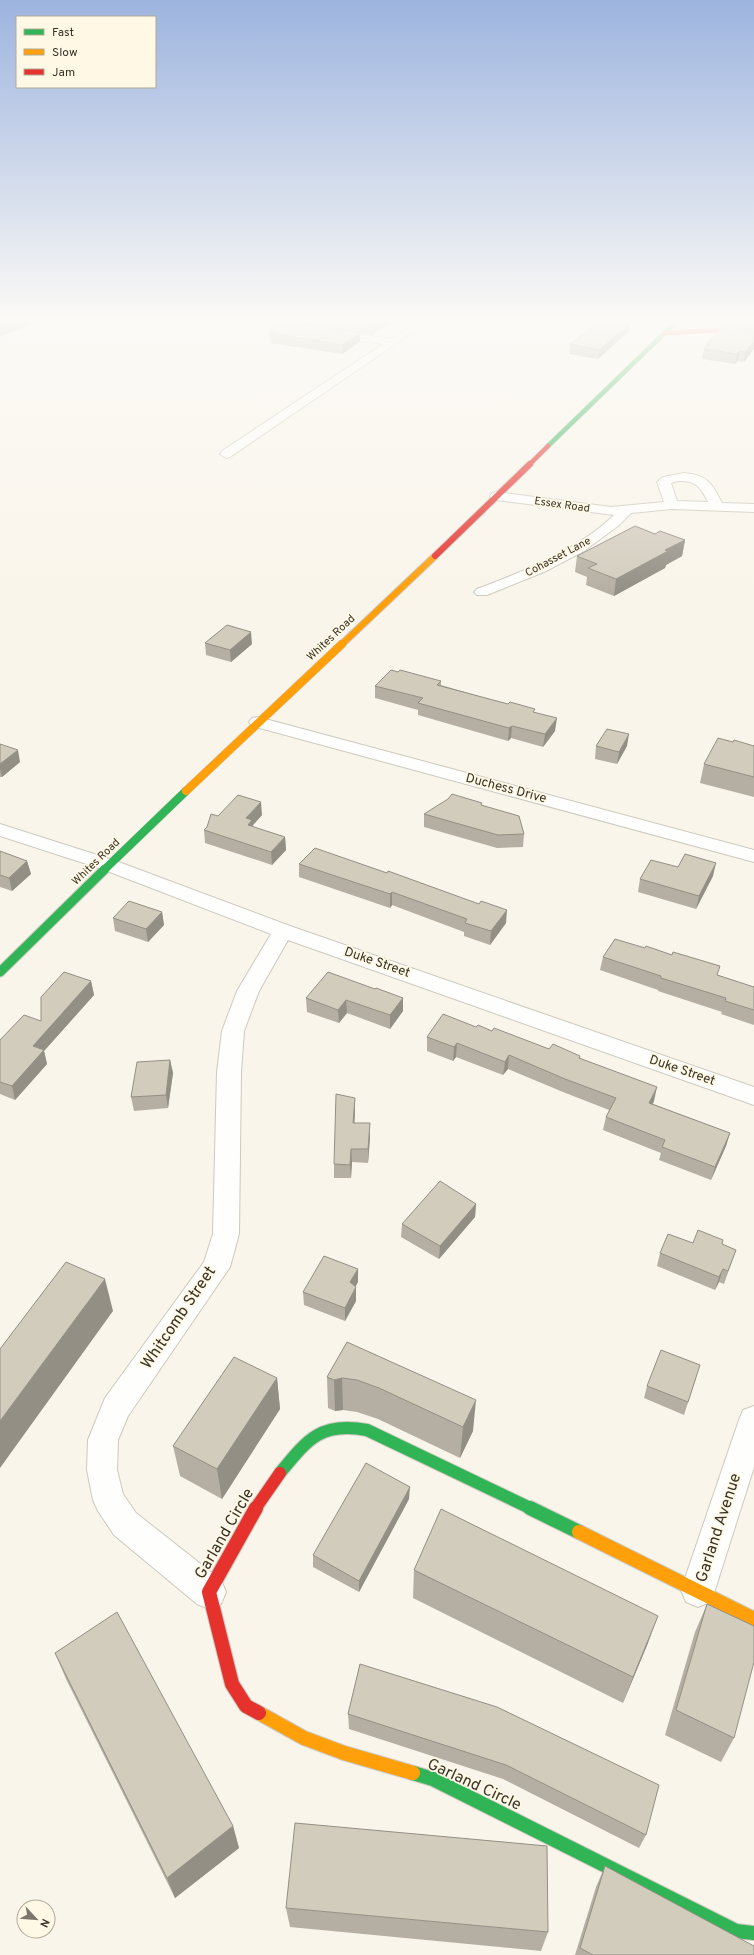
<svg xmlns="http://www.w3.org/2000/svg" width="754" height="1955" font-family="Overpass,sans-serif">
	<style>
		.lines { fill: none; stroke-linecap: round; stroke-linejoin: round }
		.street-casing { stroke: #cdc9bf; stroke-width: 2 }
		.fast-far4-casing { stroke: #cdc9bf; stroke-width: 5.5 }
		.fast-far3-casing { stroke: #cdc9bf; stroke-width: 9 }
		.fast-far2-casing { stroke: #cdc9bf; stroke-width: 11 }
		.fast-far1-casing { stroke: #cdc9bf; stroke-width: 14 }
		.fast-casing { stroke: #cdc9bf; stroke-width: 16 }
		.slow-far2-casing { stroke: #cdc9bf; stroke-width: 8 }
		.slow-far1-casing { stroke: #cdc9bf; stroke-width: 9 }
		.slow-casing { stroke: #cdc9bf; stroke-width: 16 }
		.jam-far3-casing { stroke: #cdc9bf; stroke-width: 5.5 }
		.jam-far2-casing { stroke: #cdc9bf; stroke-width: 8 }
		.jam-far1-casing { stroke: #cdc9bf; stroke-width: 14 }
		.jam-casing { stroke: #cdc9bf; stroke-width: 16 }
		.street { fill: #fefefc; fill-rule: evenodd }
		.fast-far4 { stroke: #30b455; stroke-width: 4.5 }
		.fast-far3 { stroke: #30b455; stroke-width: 8 }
		.fast-far2 { stroke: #30b455; stroke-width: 9 }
		.fast-far1 { stroke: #30b455; stroke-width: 12 }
		.fast { stroke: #30b455; stroke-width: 14 }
		.slow-far2 { stroke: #ff9f0a; stroke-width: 6 }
		.slow-far1 { stroke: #ff9f0a; stroke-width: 8 }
		.slow { stroke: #ff9f0a; stroke-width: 14 }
		.jam-far3 { stroke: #e5322d; stroke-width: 4.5 }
		.jam-far2 { stroke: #e5322d; stroke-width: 6 }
		.jam-far1 { stroke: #e5322d; stroke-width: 12 }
		.jam { stroke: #e5322d; stroke-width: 14 }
		.wall { fill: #b5afa3 }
		.shaded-wall { fill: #938f84 }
		.building { fill: #d2ccbd; stroke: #938f84 }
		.labels { text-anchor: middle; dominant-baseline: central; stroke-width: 3.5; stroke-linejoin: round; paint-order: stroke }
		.far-street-label { font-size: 11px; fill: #383327; stroke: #fff8e5 }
		.street-label { font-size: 13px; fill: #383327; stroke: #fff8e5 }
		.near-street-label { font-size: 16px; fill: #383327; stroke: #fff8e5 }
	</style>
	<rect width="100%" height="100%" fill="#f9f5eb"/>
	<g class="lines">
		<defs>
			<path id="street" d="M251,321H273L391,339L418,321H429L230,457L226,458L220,454L222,451L383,344L256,324Z
				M681,321H697L754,334V340L682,323Z
				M684,473C707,475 712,483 722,503L754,504V512L672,509L631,513L618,526L584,551L544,572L487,595H477L474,592L477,589C524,571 577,551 614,515L497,500L492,499L490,496L492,493L497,492L611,507L664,502L657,482L663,477ZM678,481C695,480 701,487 708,502L677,501L671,483Z
				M258,717L754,850V862L252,726L249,722L252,718Z
				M0,824L116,861L290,926L754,1087V1105L288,940L259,991L244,1031L241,1072L239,1234L230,1267L128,1416L118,1440L117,1470L123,1494L136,1513L221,1580L226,1592L221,1604L209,1609L197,1604L114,1535L98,1511L93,1500L87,1470L88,1440L105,1398L204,1262L213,1234L217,1072L222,1031L237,991L271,934L102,869L0,836Z
				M754,1406V1467L715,1590L710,1602L698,1607L686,1602L681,1590L739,1420L743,1410Z"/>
			<path id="fast-far4" d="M548,446L677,321"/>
			<path id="fast-far3" d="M104,870L186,791"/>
			<path id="fast-far2" d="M0,972L105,869"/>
			<path id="fast-far1" d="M280,1473C307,1440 321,1421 367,1430L532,1509"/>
			<path id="fast" d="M530,1508L579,1532
				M413,1773L433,1779L736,1931L754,1933"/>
			<path id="slow-far2" d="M341,645L435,556"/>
			<path id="slow-far1" d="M186,791L342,644"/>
			<path id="slow" d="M579,1532L754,1619
				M259,1713L304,1738L344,1753L413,1773"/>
			<path id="jam-far3" d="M664,333L722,330
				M529,465L548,446"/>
			<path id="jam-far2" d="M435,556L530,464"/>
			<path id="jam-far1" d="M255,1509L280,1473"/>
			<path id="jam" d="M256,1508L209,1592L232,1684L246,1706L259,1713"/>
		</defs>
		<!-- street casing -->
		<use href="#street" class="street-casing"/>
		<!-- fast-far4 casing -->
		<use href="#fast-far4" class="fast-far4-casing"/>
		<!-- fast-far3 casing -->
		<use href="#fast-far3" class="fast-far3-casing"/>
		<!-- fast-far2 casing -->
		<use href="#fast-far2" class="fast-far2-casing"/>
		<!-- fast-far1 casing -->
		<use href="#fast-far1" class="fast-far1-casing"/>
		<!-- fast casing -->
		<use href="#fast" class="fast-casing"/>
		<!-- slow-far2 casing -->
		<use href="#slow-far2" class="slow-far2-casing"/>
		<!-- slow-far1 casing -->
		<use href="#slow-far1" class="slow-far1-casing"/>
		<!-- slow casing -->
		<use href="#slow" class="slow-casing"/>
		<!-- jam-far3 casing -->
		<use href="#jam-far3" class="jam-far3-casing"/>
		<!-- jam-far2 casing -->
		<use href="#jam-far2" class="jam-far2-casing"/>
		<!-- jam-far1 casing -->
		<use href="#jam-far1" class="jam-far1-casing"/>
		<!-- jam casing -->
		<use href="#jam" class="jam-casing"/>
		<!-- street -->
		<use href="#street" class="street"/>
		<!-- fast-far4 -->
		<use href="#fast-far4" class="fast-far4"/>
		<!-- fast-far3 -->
		<use href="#fast-far3" class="fast-far3"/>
		<!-- fast-far2 -->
		<use href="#fast-far2" class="fast-far2"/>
		<!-- fast-far1 -->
		<use href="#fast-far1" class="fast-far1"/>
		<!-- fast -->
		<use href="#fast" class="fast"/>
		<!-- slow-far2 -->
		<use href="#slow-far2" class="slow-far2"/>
		<!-- slow-far1 -->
		<use href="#slow-far1" class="slow-far1"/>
		<!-- slow -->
		<use href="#slow" class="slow"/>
		<!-- jam-far3 -->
		<use href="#jam-far3" class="jam-far3"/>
		<!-- jam-far2 -->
		<use href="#jam-far2" class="jam-far2"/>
		<!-- jam-far1 -->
		<use href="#jam-far1" class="jam-far1"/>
		<!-- jam -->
		<use href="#jam" class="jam"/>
	</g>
	<!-- wall -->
	<path class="wall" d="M156,321H174L170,323Z
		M296,321H393L372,335L360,333V342L342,354L270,343V339H269V329L296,323Z
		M732,321H754V349L744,362L738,361L735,364L702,359L704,349L706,347L707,344L731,326Z
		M629,331L598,359L569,354L570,344Z
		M655,534L685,540L682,556L666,565L665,568L614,596L586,585L587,577L575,572L577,556Z
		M205,643L252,644L231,662L206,655Z
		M441,681V685L535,713L555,731L543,747L511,738L508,741L418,715V710L375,698V686Z
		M733,742L754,746V797L700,783L704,764Z
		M0,744L20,762L2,777H0Z
		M596,746H627L617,764L595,759Z
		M482,803V805L524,834L523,847L497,848L424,827V814Z
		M262,815L253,825V827L285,837L286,850L272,865L205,843L204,830L218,816Z
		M0,851L27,861L31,874L12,891L0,887Z
		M299,864L387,873L506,923L490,945L464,936V932L392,905L390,908L299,877Z
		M678,867L713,876L696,909L638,892L640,879Z
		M162,912L164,925L148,942L115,931L113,918Z
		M603,957L718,975L754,987V1025L721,1014L722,1012L658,991V990L600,970Z
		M91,981L94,995L44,1051L47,1064L15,1100L0,1094V1040L41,1021Z
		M375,989L403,998V1011L390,1029L347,1013L339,1023L307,1012L306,998Z
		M476,1027L492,1031L549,1049L580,1056V1059L654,1101L653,1104L730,1133L726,1146L711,1180L659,1160L661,1153L603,1130L606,1117L609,1110L563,1092L508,1069L503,1075L456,1057L453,1061L427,1051V1037Z
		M170,1060L173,1073L168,1108L134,1111L131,1097Z
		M355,1098V1111L354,1123L370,1137L368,1163L352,1162L351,1178H334V1164Z
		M476,1204L475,1217L439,1259L401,1237L402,1224Z
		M693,1243L722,1244L736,1250L724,1284L719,1282L715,1290L657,1266L660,1253Z
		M358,1269V1282L355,1287L356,1301L345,1321L304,1305L303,1292Z
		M347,1342L473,1431L460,1458L378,1419L357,1412L343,1410L335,1411L328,1408L327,1377Z
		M277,1378L280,1409L222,1499L180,1476L173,1446Z
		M696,1378L684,1415L644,1398L647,1386Z
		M409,1499L359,1592L313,1567V1555Z
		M414,1570L648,1643L623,1703L413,1598Z
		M707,1604L734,1738L721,1762L665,1735L695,1632Z
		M55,1653L233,1826L239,1848L175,1898L66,1679Z
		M360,1664L646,1835L639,1848L503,1779L349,1729L348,1714Z
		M605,1866L754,1955H575L596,1887Z
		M286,1908L548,1932L541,1951L290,1927Z"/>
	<!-- shaded-wall -->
	<path class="shaded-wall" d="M15,321H37L0,337V327Z
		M379,321H393L372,335V325Z
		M630,322L629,331L598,359L600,350Z
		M360,333V342L342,354V345Z
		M754,342V349L744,362L745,352Z
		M740,351L738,361L735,364L737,354Z
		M685,540L682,556L666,565L665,568L614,596L616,579L665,550Z
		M251,632L252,644L231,662L230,650Z
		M557,718L555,731L543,747L545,734Z
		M512,726L511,738L508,741L509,728Z
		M629,734L627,746L617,764L619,752Z
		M18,750L20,762L2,777L0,769V764Z
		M261,802L262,815L253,825V833L249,838L246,818Z
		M285,837L286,850L272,865L271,852Z
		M27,861L31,874L12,891L9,878Z
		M716,863L713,876L696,909L699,896Z
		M392,892V905L390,908V894Z
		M507,910L506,923L490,945L491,931Z
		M162,912L164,925L148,942L146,929Z
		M91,981L94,995L44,1051L47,1064L15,1100L12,1086L33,1046Z
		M403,998V1011L390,1029V1015Z
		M346,1000L347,1013L339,1023L338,1010Z
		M457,1043L456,1057L453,1061L454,1047Z
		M509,1055L508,1069L503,1075L505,1062Z
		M170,1060L173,1073L168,1108L166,1095Z
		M657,1087L654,1101L646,1116L649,1103Z
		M355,1098V1111L354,1136L353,1123Z
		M370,1123V1137L368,1163V1149Z
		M730,1133L726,1146L711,1180L715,1167Z
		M351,1149L352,1162L351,1178L350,1165Z
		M476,1204L475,1217L439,1259L440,1246Z
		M358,1269V1282L351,1295L350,1282Z
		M723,1269L719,1282L715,1290L719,1277Z
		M105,1279L113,1311L0,1468V1421Z
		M356,1287V1301L345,1321V1308Z
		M277,1378L280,1409L222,1499L217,1469Z
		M342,1378L343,1410L335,1411L334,1380Z
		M476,1400L473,1431L460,1458L463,1427Z
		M410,1487L409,1499L359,1592V1581Z
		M658,1616L648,1643L623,1703L633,1677Z
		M233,1826L239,1848L175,1898L167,1878Z"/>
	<!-- building -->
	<path class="building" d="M0,321H15L0,327Z
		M283,321L360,333L342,345L270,333L275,330L269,329Z
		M340,321H379L372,325Z
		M602,321H623L630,322L600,350L570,344Z
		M744,321H754V323Z
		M725,325L754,331V342L745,352L740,351L737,354L704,349L709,344H707Z
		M635,526L655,534L660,531L685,540L665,550L668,551L616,579L588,568L597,564L577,556Z
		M227,625L251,632L230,650L205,643Z
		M391,670L398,672L400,670L441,681L437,685L508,704L510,702L535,709L533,712L557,718L545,734L512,726L509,728L418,703L423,698L375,686Z
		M607,729L629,734L619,752L596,746Z
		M718,738L733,742L734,740L754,746V777L704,764Z
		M0,744L18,750L0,764Z
		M452,794L482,803L481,805L519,816L524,834L498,835L424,814L448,799Z
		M238,795L261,802L246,818L252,820L248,825L285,837L271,852L204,830L207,827L211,814L218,816Z
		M315,848L387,873L388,871L479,904L481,901L507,910L491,931L465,923L467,919L392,892L390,894L299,864Z
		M0,851L27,861L9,878L0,875Z
		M685,854L716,863L699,896L640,879L651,860L678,867Z
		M129,901L162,912L146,929L113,918Z
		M615,939L645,948L646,946L672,955L673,952L720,966L717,975L754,987V1010L725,1001L726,998L661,978V976L603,957Z
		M64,972L91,981L33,1046L44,1050L12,1086L0,1082V1040L24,1015L41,1021V997Z
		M328,972L375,989L376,988L403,998L390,1015L346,1000L338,1010L306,998Z
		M443,1014L476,1027L478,1025L492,1031L494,1028L549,1049L553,1044L580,1056L579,1058L657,1087L649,1103L730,1133L715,1167L662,1147L665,1140L606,1117L616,1098L565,1079L509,1055L505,1062L457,1043L454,1047L427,1037Z
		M170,1060L166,1095L131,1097L137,1062Z
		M336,1094L355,1098L353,1123H370L368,1149H351L350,1165L334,1164Z
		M440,1181L476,1204L440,1246L402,1224Z
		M698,1230L723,1240L722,1244L736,1250L728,1271L723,1269L719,1277L660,1253L668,1234L693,1243Z
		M324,1256L358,1269L350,1282L356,1287L345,1308L303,1292Z
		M66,1262L105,1279L0,1421V1349Z
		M347,1342L476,1400L463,1427L379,1388L357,1380L342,1378L334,1380L327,1377Z
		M661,1350L700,1365L688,1402L647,1386Z
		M234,1357L277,1378L217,1469L173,1446Z
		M366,1463L410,1487L359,1581L313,1555Z
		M441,1509L658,1616L633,1677L414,1570Z
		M707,1604L754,1626V1662L734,1738L676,1710Z
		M117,1612L233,1826L167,1878L55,1653Z
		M360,1664L497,1707L659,1785L646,1835L506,1765L348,1714Z
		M295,1823L547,1846L548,1932L286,1908Z
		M605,1866L754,1946V1955H593L580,1948Z"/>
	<!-- sky -->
	<linearGradient id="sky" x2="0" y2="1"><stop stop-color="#9db4df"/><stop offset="0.54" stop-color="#fcfaf6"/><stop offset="1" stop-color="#fcfaf6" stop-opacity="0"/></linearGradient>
	<rect width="754" height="594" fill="url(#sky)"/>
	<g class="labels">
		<!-- far-street labels -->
		<g class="far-street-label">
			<text transform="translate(562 505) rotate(8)">Essex Road</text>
			<text transform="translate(558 557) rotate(-28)">Cohasset Lane</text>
			<text transform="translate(331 638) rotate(-43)">Whites Road</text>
			<text transform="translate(96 862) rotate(-44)">Whites Road</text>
		</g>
		<!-- street labels -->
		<g class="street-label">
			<text transform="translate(506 789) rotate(15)">Duchess Drive</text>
			<text transform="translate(377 963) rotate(19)">Duke Street</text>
			<text transform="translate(682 1071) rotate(19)">Duke Street</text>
		</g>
		<!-- near-street labels -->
		<g class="near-street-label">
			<text transform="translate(179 1318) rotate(-56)">Whitcomb Street</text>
			<text transform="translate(719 1528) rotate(-72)">Garland Avenue</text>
			<text transform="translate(225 1534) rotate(-60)">Garland Circle</text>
			<text transform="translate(474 1785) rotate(25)">Garland Circle</text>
		</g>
	</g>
	<!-- legend -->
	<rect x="16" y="16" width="140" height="72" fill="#fff8e5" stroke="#afa999"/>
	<rect x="24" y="29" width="20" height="6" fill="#30b455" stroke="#afa999"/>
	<text x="52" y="36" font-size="12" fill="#383327">Fast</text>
	<rect x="24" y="49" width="20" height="6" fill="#ff9f0a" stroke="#afa999"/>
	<text x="52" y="56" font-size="12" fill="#383327">Slow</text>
	<rect x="24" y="69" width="20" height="6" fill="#e5322d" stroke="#afa999"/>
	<text x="52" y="76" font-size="12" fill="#383327">Jam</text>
	<!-- north arrow -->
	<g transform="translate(36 1919) rotate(116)"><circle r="19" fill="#fff8e5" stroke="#afa999"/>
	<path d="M0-3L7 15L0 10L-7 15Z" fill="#7c776c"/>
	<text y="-6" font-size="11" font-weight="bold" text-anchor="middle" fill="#383327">N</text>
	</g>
</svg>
